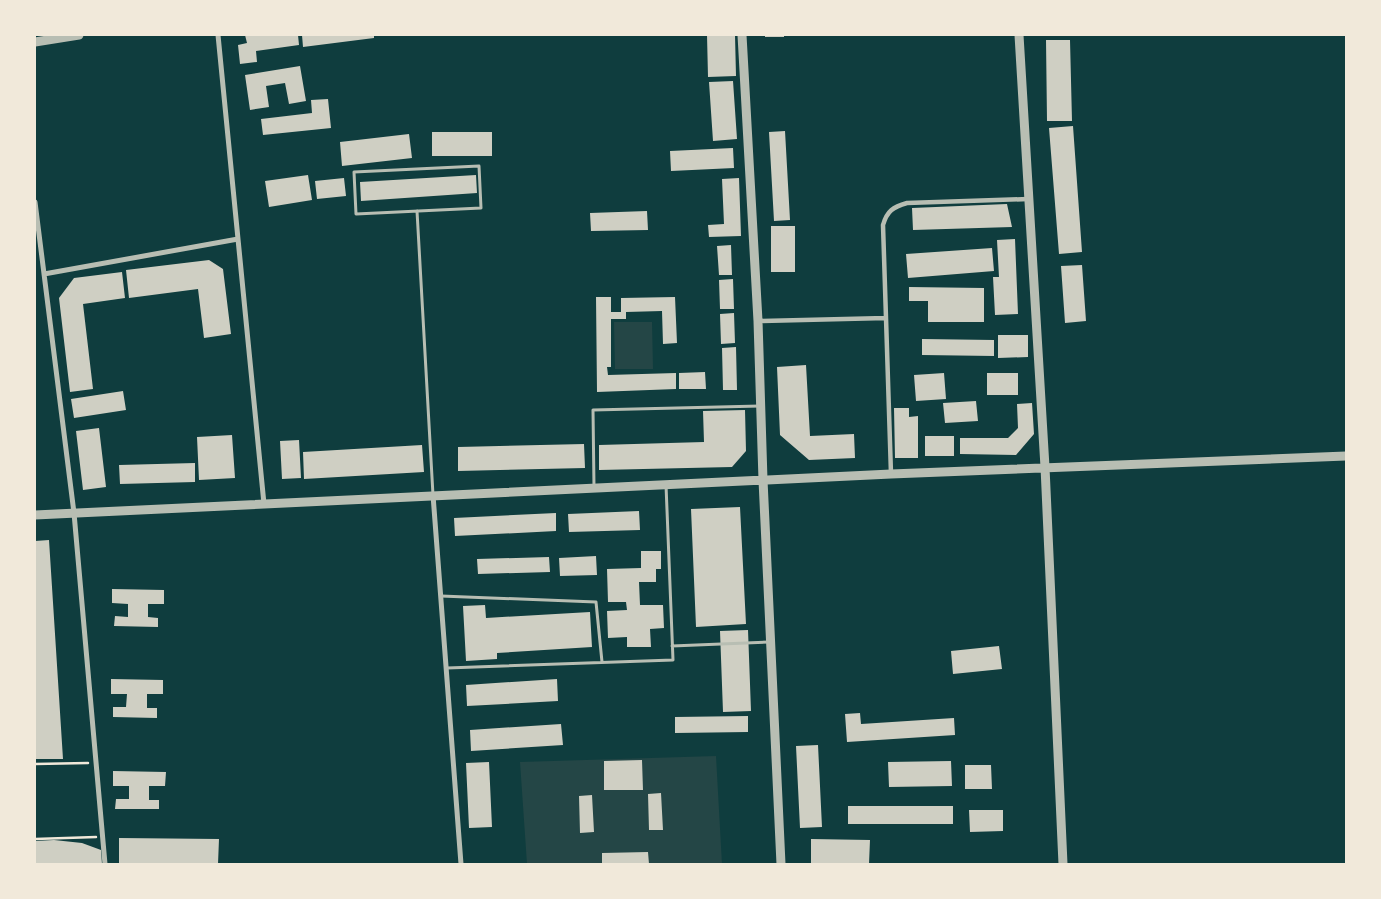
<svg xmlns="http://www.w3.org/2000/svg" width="1381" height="899" font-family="'PT Sans',sans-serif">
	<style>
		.green { fill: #244646 }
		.building { fill: #cfcfc3 }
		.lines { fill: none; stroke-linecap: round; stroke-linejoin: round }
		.path { stroke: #f1e9da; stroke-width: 2.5 }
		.service { stroke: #b8beb3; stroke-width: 3 }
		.pedestrian { stroke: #b8beb3; stroke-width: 4.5 }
		.minor { stroke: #b8beb3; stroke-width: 5 }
		.tertiary { stroke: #b8beb3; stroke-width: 9 }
	</style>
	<rect width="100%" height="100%" fill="#0f3d3e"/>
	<!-- green -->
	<path class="green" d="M614,322H652L653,369H615Z
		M716,756L722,864H527L520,762Z"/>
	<!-- building -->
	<path class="building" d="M245,35H298L299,45L256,51L257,62L240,64L238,45L247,43Z
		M302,35H374V38L303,47Z
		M707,35H735L736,76L708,77Z
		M765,35H784V37H765Z
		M1046,40H1070L1072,121H1047Z
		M300,66L306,101L289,104L285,83L266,86L269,107L250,110L245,75Z
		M733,81L737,139L713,141L709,82Z
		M328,99L331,128L263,135L261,119L312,113L311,100Z
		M1073,126L1082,252L1059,254L1049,128Z
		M785,131L790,220L774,221L769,132Z
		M432,132H492V156H432Z
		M409,134L412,158L342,166L340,142Z
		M733,148L734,168L671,171L670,151Z
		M308,175L312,200L269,207L265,181Z
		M476,175L477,193L361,201L360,182Z
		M344,178L346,196L317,199L315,181Z
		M739,178L741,236L709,237L708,225L724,224L722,179Z
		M1007,204L1012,227L913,230L912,208Z
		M647,211L648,230L591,231L590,213Z
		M771,226H795V272H771Z
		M1015,239L1018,314L995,315L993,277H999L997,240Z
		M731,245L732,275H719L717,246Z
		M992,248L994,271L908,278L906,254Z
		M209,260L223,269L231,334L204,338L198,289L129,298L126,270Z
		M1082,265L1086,321L1065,323L1061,266Z
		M122,272L125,298L83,304L93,389L70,392L59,298L74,278Z
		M733,279L734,309H720L719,280Z
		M909,287L984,288V322H928V301H909Z
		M596,297H611V312H621V298L675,297L677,343L663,344L662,311L626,312V319H611V367H607L608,375L676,373V389L597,392Z
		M734,313L735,343L721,344L720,314Z
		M998,335H1028V357L998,358Z
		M922,339L994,340V356L922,355Z
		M736,347L737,390H723L722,348Z
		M806,365L810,436L854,434L855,458L809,460L780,435L777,367Z
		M705,372L706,389H679V373Z
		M944,373L946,399L916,401L914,375Z
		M987,373H1018V395H987Z
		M123,391L126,410L74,418L71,399Z
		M976,401L978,421L945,423L943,403Z
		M1032,403L1034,434L1016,455L960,454V438H1008L1018,428L1017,404Z
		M894,408H909V417L918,416V458H895Z
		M745,410L746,451L732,467L599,470V445L704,442L703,411Z
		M99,428L106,487L83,490L76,431Z
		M232,435L235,478L199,480L197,437Z
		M925,436H954V456H925Z
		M299,440L301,478L282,479L280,441Z
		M584,444L585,468L458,471V447Z
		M422,445L424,472L304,479L303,452Z
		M195,463V482L120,484L119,465Z
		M740,507L746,624L696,627L691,509Z
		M639,511L640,530L569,532L568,514Z
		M556,513V531L455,536L454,518Z
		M49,540L63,759H35V541Z
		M641,551H661V569H656V582H639L640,605H663L664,628L650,629L651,647H627V637L608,638L607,611L627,610L626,602H608L607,569L641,568Z
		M596,556L597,575L560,576L559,558Z
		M549,557L550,572L478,574L477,559Z
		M112,589L164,590V604H148V617L158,618V627L114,626L115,616L128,617V604L112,603Z
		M485,605L486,618L590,612L592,647L497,653V659L466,661L463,606Z
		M748,630L751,711L723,712L720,631Z
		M999,646L1002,669L953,674L951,651Z
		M111,679L163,680V694H147V708H157V718L113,717V707H126L127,694H111Z
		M557,679L558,701L467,706L466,685Z
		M860,713L861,724L954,718L955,735L847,742L845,714Z
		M748,716V732L675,733V717Z
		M561,724L563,745L471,751L470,730Z
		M818,745L822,827L800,828L796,746Z
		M642,760L643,790H604V761Z
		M951,761L952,786L889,787L888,762Z
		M489,762L492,827L469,828L466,763Z
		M965,765H991L992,789H965Z
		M113,771L166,772L165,786H149V800H159V809H115L116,799H129V786H113Z
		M661,793L663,830H649L648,794Z
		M592,795L594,832L580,833L579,796Z
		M848,806H953V824H848Z
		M969,810H1003V831L970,832Z
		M119,838L219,839L218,864H119Z
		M811,839L870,840L869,864H811Z
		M54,840L82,843L101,850L102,864H35V841Z
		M648,852L649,864H602V853Z"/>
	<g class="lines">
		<!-- path -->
		<path class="path" d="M35,764L88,763
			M35,839L96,837"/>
		<!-- service -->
		<path class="service" d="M479,166L481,208L356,214L354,172Z
			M417,211L433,495
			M594,487L593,410L760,406
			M441,596L596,602L602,662
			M672,646L769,642
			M447,668L673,660L666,485"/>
		<!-- pedestrian -->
		<path class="pedestrian" d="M886,318L891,474
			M758,321L886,318L883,225C887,211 893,207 907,203L1028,199"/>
		<!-- minor -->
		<path class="minor" d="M218,35L264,504
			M35,202L74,513L105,864
			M44,274L238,239
			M433,495L461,864"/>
		<!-- tertiary -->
		<path class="tertiary" d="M742,35L758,321L763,480L781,864
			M1019,35L1045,467L1063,864
			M35,42L79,35
			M35,515L891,474L1346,456"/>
	</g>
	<!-- border -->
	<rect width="1381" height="899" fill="none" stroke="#f1e9da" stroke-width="72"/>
</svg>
